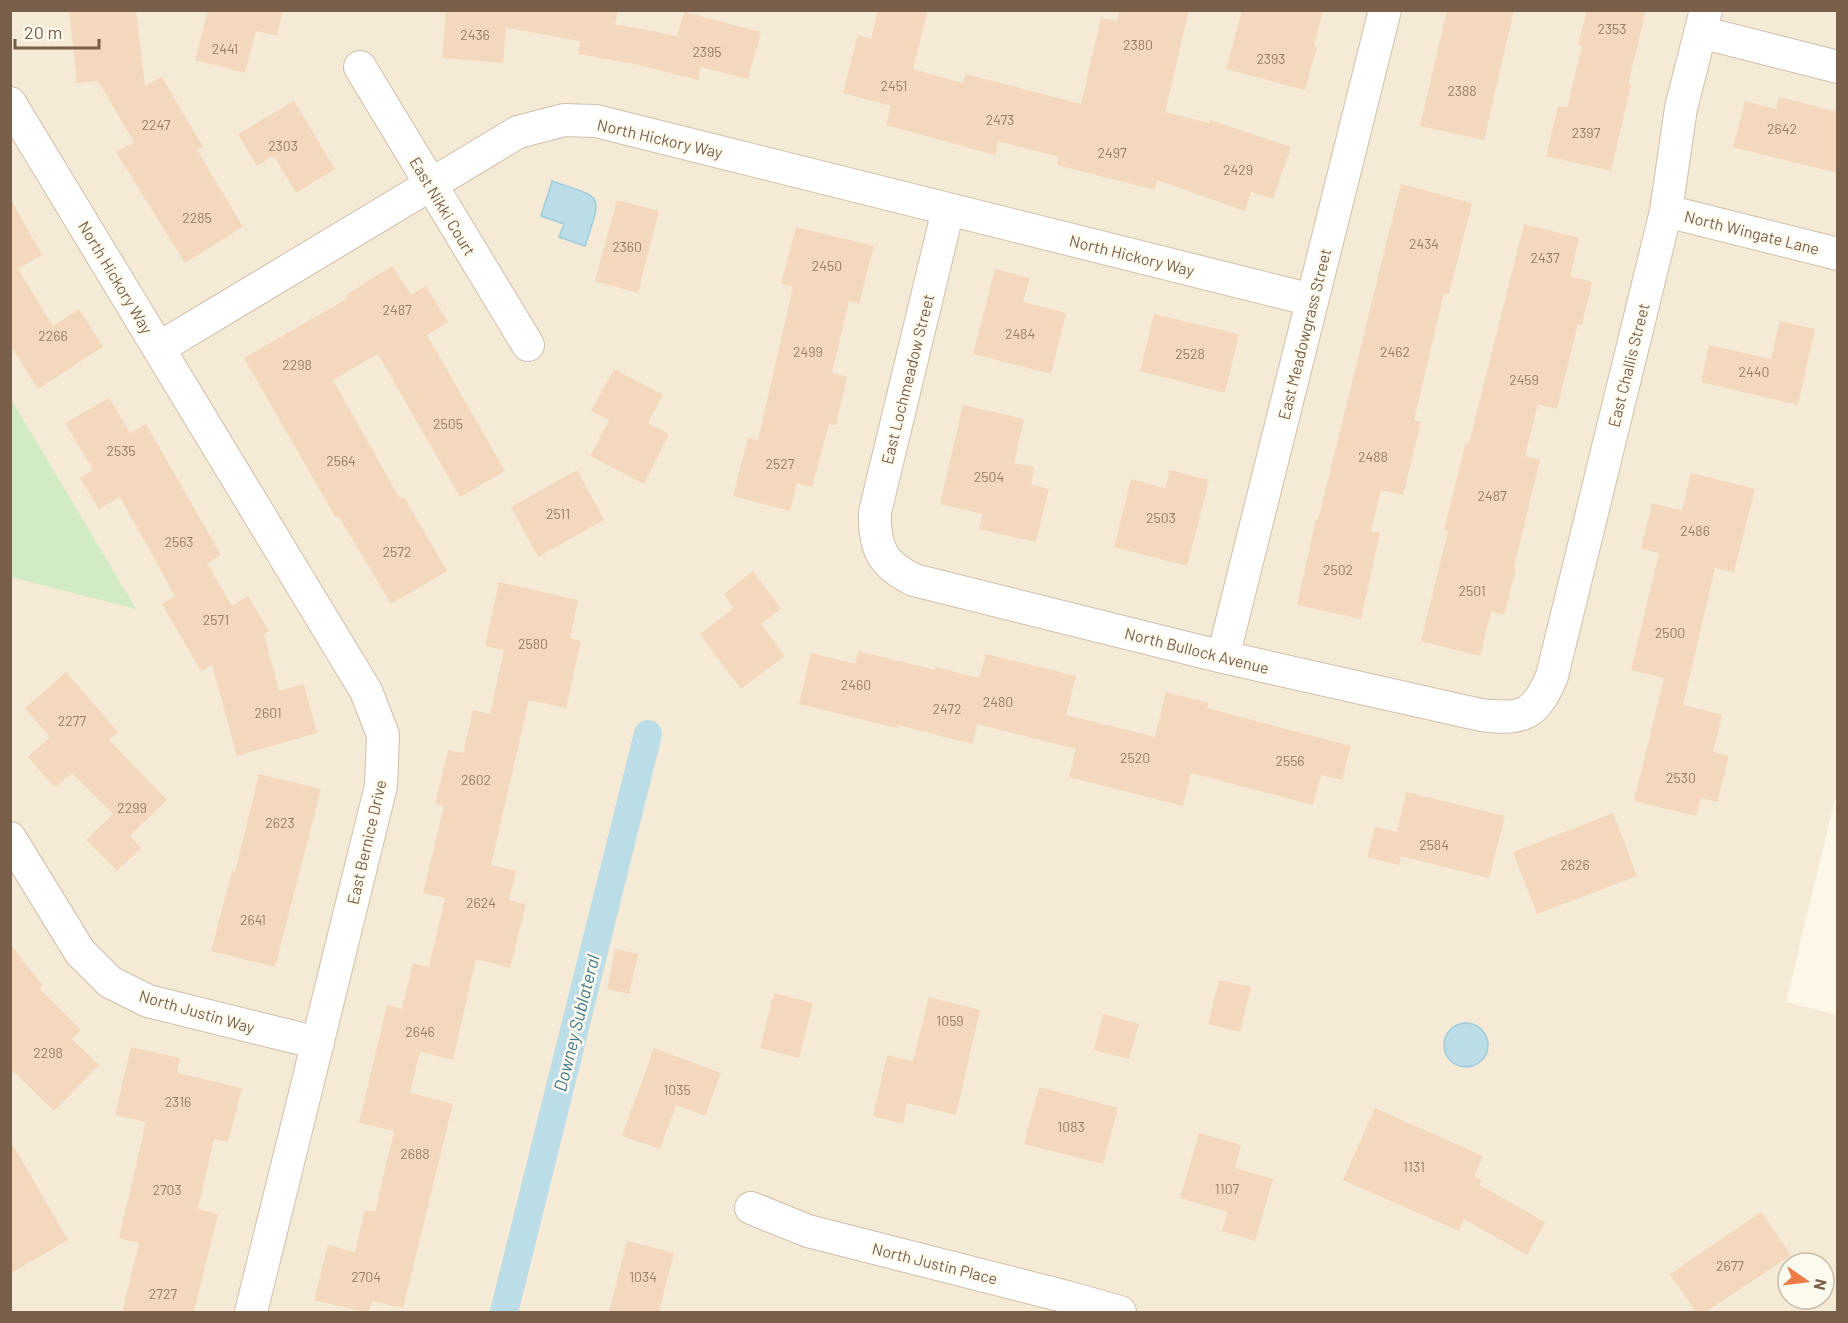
<svg xmlns="http://www.w3.org/2000/svg" width="1848" height="1323" font-family="Barlow,sans-serif">
	<style>
		.residential { fill: #f5ead5; fill-rule: evenodd }
		.green { fill: #d1ecc4 }
		.water { fill: #badde8; stroke: #a0ccdb; stroke-width: 1.5 }
		.lines { fill: none; stroke-linecap: round; stroke-linejoin: round }
		.canal { stroke: #badde8; stroke-width: 28 }
		.building { fill: #f4d8be }
		.minor-casing { stroke: #d0bfac; stroke-width: 34 }
		.minor { stroke: #fff; stroke-width: 32 }
		.labels { text-anchor: middle; dominant-baseline: central; stroke-width: 5; stroke-linejoin: round; paint-order: stroke }
		.number-label { font-size: 14px; fill: #987d67 }
		.street-label { font-size: 16px; fill: #795f4a; stroke: #fffaee }
		.water-label { font-size: 18px; font-style: italic; fill: #427a8d; stroke: #fffaee }
	</style>
	<rect width="100%" height="100%" fill="#fdf7e7"/>
	<!-- residential -->
	<path class="residential" d="M10,11H1837L1838,787L1786,1002L1837,1015V1312H11ZM1788,1263H1824V1299H1788Z"/>
	<!-- green -->
	<path class="green" d="M11,399L136,609L11,577Z"/>
	<!-- water -->
	<path class="water" d="M552,181C605,199 602,193 585,246L559,237L564,224L541,216Z
		M1444 1045a22 22 0 1 1 44 0a22 22 0 1 1-44 0Z"/>
	<g class="lines">
		<!-- canal -->
		<path class="canal" d="M504,1312L648,734"/>
	</g>
	<!-- building -->
	<path class="building" d="M69,10H136L145,86L162,77L203,147L197,150L243,227L185,263L116,152L134,142L98,81L77,83Z
		M208,10H283L277,36L256,31L245,73L195,60Z
		M446,10H618L615,24L677,36L684,12L761,32L748,79L701,67L698,80L639,65L578,54L580,41L506,28L503,63L442,58Z
		M878,10H928L913,69L963,83L966,74L1081,104L1101,18L1117,21L1119,10H1189L1165,112L1209,123L1210,120L1291,147L1273,199L1251,192L1245,211L1157,180L1155,190L1057,165L1059,157L998,141L995,155L886,125L891,106L843,93L858,35L871,39Z
		M1242,10H1323L1314,46L1317,47L1305,90L1226,69Z
		M1447,10H1514L1484,140L1420,126Z
		M1587,10H1646L1628,84L1631,85L1611,171L1546,156L1558,106L1567,108L1582,46L1578,45Z
		M1779,97L1838,112V173L1733,147L1745,101L1776,109Z
		M294,101L335,169L296,193L274,156L257,166L238,134Z
		M1401,184L1472,203L1449,294L1444,293L1414,420L1421,422L1403,495L1381,490L1371,531L1380,533L1361,619L1297,605L1316,519L1318,520Z
		M10,198L42,255L18,269L53,326L79,309L103,347L38,389L10,345Z
		M617,200L659,211L638,293L595,281Z
		M1524,224L1579,238L1570,276L1592,282L1582,325L1578,324L1557,409L1538,404L1525,456L1540,460L1514,567L1516,568L1504,615L1491,612L1480,656L1421,641L1448,531L1444,530L1466,442L1469,443Z
		M796,227L874,246L859,304L849,301L832,373L847,377L836,425L829,424L812,487L797,483L790,511L733,496L748,438L758,440L793,287L781,284Z
		M392,266L411,295L426,286L448,322L427,335L505,471L460,497L378,354L333,380L400,499L404,497L447,571L391,604L339,517L336,518L244,358L348,298L346,295Z
		M995,269L1030,278L1023,302L1066,313L1051,374L973,354Z
		M1154,314L1239,334L1225,393L1140,371Z
		M1780,321L1815,329L1798,405L1701,382L1709,345L1771,359Z
		M614,369L663,395L648,423L669,434L644,484L590,456L609,420L591,411Z
		M109,398L130,433L146,424L221,555L207,563L232,606L248,596L269,631L264,634L279,691L304,684L317,733L237,756L212,665L201,671L162,604L175,596L120,497L99,509L80,478L93,470L65,423Z
		M963,405L1024,419L1014,463L1034,467L1031,485L1049,489L1036,542L979,529L983,514L940,504Z
		M577,470L604,520L538,557L511,507Z
		M1170,470L1209,480L1187,566L1114,547L1131,479L1165,488Z
		M1691,473L1755,489L1734,572L1715,568L1683,705L1722,715L1713,752L1729,756L1717,802L1701,798L1696,816L1634,801L1664,678L1631,670L1659,553L1641,549L1652,503L1682,511Z
		M753,571L781,609L761,624L785,656L741,689L700,634L734,608L724,594Z
		M499,582L578,600L570,638L581,641L566,708L529,700L491,865L516,871L509,900L526,904L510,968L476,959L453,1060L420,1052L410,1093L453,1104L403,1308L372,1301L369,1312H363L314,1300L328,1245L355,1252L365,1210L375,1212L394,1131L359,1123L387,1005L402,1009L413,963L429,967L445,898L423,893L444,806L435,804L448,750L463,753L473,710L490,714L504,650L485,646Z
		M858,651L935,670L936,667L979,678L986,654L1076,676L1066,715L1155,737L1166,692L1209,703L1207,708L1351,746L1342,780L1321,775L1313,805L1191,773L1183,806L1069,777L1076,749L978,724L972,744L898,725L897,728L799,704L811,653L855,664Z
		M66,672L118,732L109,740L167,800L130,836L141,848L117,871L86,840L113,814L72,773L55,788L28,757L50,737L25,708Z
		M259,774L321,789L275,967L211,951L232,871L235,872Z
		M1406,792L1505,816L1489,878L1401,856L1399,865L1367,857L1375,827L1397,832Z
		M1613,813L1637,876L1537,914L1513,852Z
		M10,944L43,986L39,988L81,1030L72,1039L99,1065L54,1111L10,1068Z
		M615,949L638,954L629,994L607,989Z
		M1219,980L1251,987L1240,1032L1208,1024Z
		M774,993L813,1003L799,1058L760,1048Z
		M929,997L980,1010L956,1115L907,1103L903,1124L873,1116L887,1055L913,1061Z
		M1103,1014L1139,1024L1129,1059L1094,1050Z
		M131,1047L180,1058L177,1073L242,1088L228,1142L214,1139L198,1209L218,1214L194,1312H122L139,1243L119,1238L146,1122L115,1115Z
		M654,1048L721,1073L705,1116L676,1105L660,1149L622,1136Z
		M1039,1087L1118,1108L1103,1164L1024,1144Z
		M1375,1108L1483,1156L1474,1176L1482,1180L1480,1185L1545,1222L1527,1255L1464,1219L1459,1231L1343,1180Z
		M1199,1133L1241,1145L1235,1168L1273,1179L1255,1241L1222,1231L1228,1212L1180,1198Z
		M10,1140L68,1240L10,1274Z
		M1761,1212L1791,1255L1706,1312H1696L1670,1274Z
		M627,1241L674,1253L659,1312H609Z"/>
	<g class="lines">
		<defs>
			<path id="minor" d="M1700,32L1838,67
				M360,67L528,345
				M10,103L366,691L383,735L381,786L251,1312
				M948,210L875,512C874,547 881,564 914,580L1223,657L1481,715C1523,720 1535,716 1552,676L1666,211L1681,108L1706,10
				M1666,211L1838,254
				M159,348L518,132L564,120L596,121L1312,300
				M1223,657L1385,10
				M10,838L80,952L110,982L148,1001L318,1043
				M751,1208L808,1231L1067,1297L1120,1312"/>
		</defs>
		<!-- minor casing -->
		<use href="#minor" class="minor-casing"/>
		<!-- minor -->
		<use href="#minor" class="minor"/>
	</g>
	<g class="labels">
		<!-- number labels -->
		<g class="number-label">
			<text x="1612" y="28">2353</text>
			<text x="475" y="34">2436</text>
			<text x="1138" y="44">2380</text>
			<text x="225" y="48">2441</text>
			<text x="707" y="51">2395</text>
			<text x="1271" y="58">2393</text>
			<text x="894" y="85">2451</text>
			<text x="1462" y="90">2388</text>
			<text x="1000" y="119">2473</text>
			<text x="156" y="124">2247</text>
			<text x="1782" y="128">2642</text>
			<text x="1586" y="132">2397</text>
			<text x="283" y="145">2303</text>
			<text x="1112" y="152">2497</text>
			<text x="1238" y="169">2429</text>
			<text x="197" y="217">2285</text>
			<text x="1424" y="243">2434</text>
			<text x="627" y="246">2360</text>
			<text x="1545" y="257">2437</text>
			<text x="827" y="265">2450</text>
			<text x="397" y="309">2487</text>
			<text x="1020" y="333">2484</text>
			<text x="53" y="335">2266</text>
			<text x="808" y="351">2499</text>
			<text x="1395" y="351">2462</text>
			<text x="1190" y="353">2528</text>
			<text x="297" y="364">2298</text>
			<text x="1754" y="371">2440</text>
			<text x="1524" y="379">2459</text>
			<text x="448" y="423">2505</text>
			<text x="121" y="450">2535</text>
			<text x="1373" y="456">2488</text>
			<text x="341" y="460">2564</text>
			<text x="780" y="463">2527</text>
			<text x="989" y="476">2504</text>
			<text x="1492" y="495">2487</text>
			<text x="558" y="513">2511</text>
			<text x="1161" y="517">2503</text>
			<text x="1695" y="530">2486</text>
			<text x="179" y="541">2563</text>
			<text x="397" y="551">2572</text>
			<text x="1338" y="569">2502</text>
			<text x="1472" y="590">2501</text>
			<text x="216" y="619">2571</text>
			<text x="1670" y="632">2500</text>
			<text x="533" y="643">2580</text>
			<text x="856" y="684">2460</text>
			<text x="998" y="701">2480</text>
			<text x="947" y="708">2472</text>
			<text x="268" y="712">2601</text>
			<text x="72" y="720">2277</text>
			<text x="1135" y="757">2520</text>
			<text x="1290" y="760">2556</text>
			<text x="1681" y="777">2530</text>
			<text x="476" y="779">2602</text>
			<text x="132" y="807">2299</text>
			<text x="280" y="822">2623</text>
			<text x="1434" y="844">2584</text>
			<text x="1575" y="864">2626</text>
			<text x="481" y="902">2624</text>
			<text x="253" y="919">2641</text>
			<text x="950" y="1020">1059</text>
			<text x="420" y="1031">2646</text>
			<text x="48" y="1052">2298</text>
			<text x="677" y="1089">1035</text>
			<text x="178" y="1101">2316</text>
			<text x="1071" y="1126">1083</text>
			<text x="415" y="1153">2688</text>
			<text x="1414" y="1166">1131</text>
			<text x="1227" y="1188">1107</text>
			<text x="167" y="1189">2703</text>
			<text x="1730" y="1265">2677</text>
			<text x="366" y="1276">2704</text>
			<text x="643" y="1276">1034</text>
			<text x="163" y="1293">2727</text>
		</g>
		<!-- street labels -->
		<g class="street-label">
			<text transform="translate(660 138) rotate(13)">North Hickory Way</text>
			<text transform="translate(443 206) rotate(59)">East Nikki Court</text>
			<text transform="translate(1752 232) rotate(14)">North Wingate Lane</text>
			<text transform="translate(1132 255) rotate(14)">North Hickory Way</text>
			<text transform="translate(116 277) rotate(59)">North Hickory Way</text>
			<text transform="translate(1304 334) rotate(-76)">East Meadowgrass Street</text>
			<text transform="translate(1628 365) rotate(-76)">East Challis Street</text>
			<text transform="translate(907 379) rotate(-76)">East Lochmeadow Street</text>
			<text transform="translate(1197 650) rotate(14)">North Bullock Avenue</text>
			<text transform="translate(366 842) rotate(-77)">East Bernice Drive</text>
			<text transform="translate(197 1011) rotate(16)">North Justin Way</text>
			<text transform="translate(935 1263) rotate(14)">North Justin Place</text>
		</g>
		<!-- water labels -->
		<g class="water-label">
			<text transform="translate(576 1023) rotate(-76)">Downey Sublateral</text>
		</g>
	</g>
	<!-- border -->
	<rect width="1848" height="1323" fill="none" stroke="#795f4a" stroke-width="24"/>
	<!-- north arrow -->
	<g transform="translate(1806 1281) rotate(104)"><circle r="28" fill="#fffaee" stroke="#c9bcac" stroke-width="1.5"/>
	<path d="M0-4.5L10 22L0 15L-10 22Z" fill="#ec7b48"/>
	<text y="-9" font-size="16" font-weight="bold" text-anchor="middle" fill="#795f4a">N</text>
	</g>
	<!-- scale -->
	<path d="M15 39v9h84v-9" fill="none" stroke="#795f4a" stroke-width="3"/>
	<text x="24" y="39" font-size="18" fill="#795f4a" stroke="#fffaee" stroke-width="4.5" paint-order="stroke">20 m</text>
</svg>
